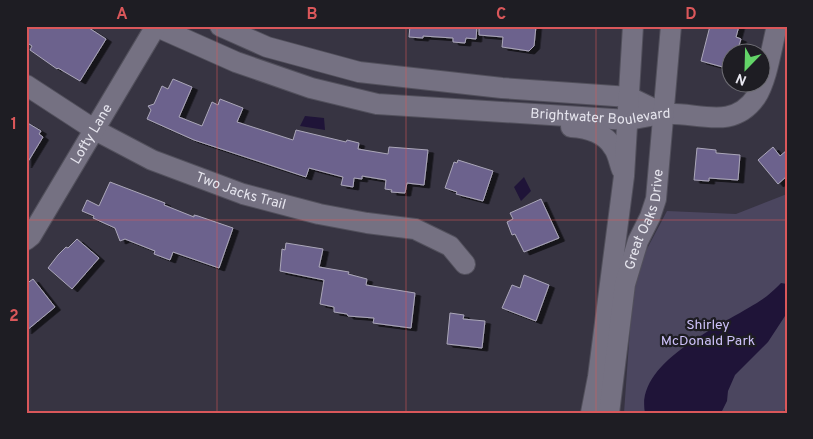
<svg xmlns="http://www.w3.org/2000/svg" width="813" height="439" font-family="Overpass,sans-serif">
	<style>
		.green { fill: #4b465f }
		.water { fill: #1f1438 }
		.building { fill: #6c628d; stroke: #aba7b9; filter: url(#shadow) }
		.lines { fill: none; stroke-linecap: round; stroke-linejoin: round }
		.minor-casing { stroke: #52505c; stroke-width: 22 }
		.minor { stroke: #757182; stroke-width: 20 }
		.grid { fill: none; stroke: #da575a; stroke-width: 1; stroke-opacity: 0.55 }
		.labels { text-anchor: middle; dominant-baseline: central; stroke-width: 4.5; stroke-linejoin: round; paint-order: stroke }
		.street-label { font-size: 14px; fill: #e6e5ee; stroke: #1e1d23 }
		.park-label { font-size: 14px; fill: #cec2fa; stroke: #1e1d23 }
		.neatline { fill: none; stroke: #da575a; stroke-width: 2 }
		.grid-label { font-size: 16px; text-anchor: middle; font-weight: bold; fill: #da575a }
	</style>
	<defs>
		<filter id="shadow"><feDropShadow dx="5.5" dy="3" stdDeviation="0" flood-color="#0009"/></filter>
	</defs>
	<rect width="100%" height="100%" fill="#373442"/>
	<!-- green -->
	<path class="green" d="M787,194V406L782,413H624L633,287L639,264L667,211L736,214Z"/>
	<!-- water -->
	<path class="water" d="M305,116L324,118L325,130L300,126Z
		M524,177L531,191L521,201L514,187Z
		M781,283L787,284V309L785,316L768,342L735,375L728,391L727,401L721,413H645C634,358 732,322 767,296C772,292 777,287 781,283Z"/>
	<!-- building -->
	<path class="building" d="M26,26H86L106,39L80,81L58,68L57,69L30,50L32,46L26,42Z
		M410,26H477L476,39L466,38L465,43L453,42V38L423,36V38L409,37Z
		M479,26H536L534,46L529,51L502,47L503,37L479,35Z
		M710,26H739L736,37L741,39L737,52H730V69L701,61Z
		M173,79L192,87L179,117L202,126L212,102L218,105L220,99L243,108L237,122L293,140L296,130L346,142L347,140L359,143L358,149L388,154L389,147L428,150L424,185L407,183L405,193L391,192L392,190L385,189L386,180L362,176V179L354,178L353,187L341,185L343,177L309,168L306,177L194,140L147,119L151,110L148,106L154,104L162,86L168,89Z
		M26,122L41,131L39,134L43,137L26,165Z
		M773,147L780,156L787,150V176L778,184L758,160Z
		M697,148L716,150V153L740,155L738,180L709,178V181L694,180Z
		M458,160L493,171L483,201L456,194L457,192L445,188L454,162L457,163Z
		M110,182L165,203L164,205L194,217V215L198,216L233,228L219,268L173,252L170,260L154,254L155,251L125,239L120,241L115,228L93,218L94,216L82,211L87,200L99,206Z
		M541,199L559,238L524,252L515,234L512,235L507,222L513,219L510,213Z
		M77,239L99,258L72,289L48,268L58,255L66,247L68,248Z
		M286,243L323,249L319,267L349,272L348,274L367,279L366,285L415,293L411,328L373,323L374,318L348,316L347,314L334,312V307L320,304L324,280L280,271L282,249L285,250Z
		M524,275L549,285L536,321L502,308L512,285L520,288Z
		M33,279L55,307L26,331V284Z
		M450,313L464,315L463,319L485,321L482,348L447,344Z"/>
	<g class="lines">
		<defs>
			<g id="minor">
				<path id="s1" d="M155,26L236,62L311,88L377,104L628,120C640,118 651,115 663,114C696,111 732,132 756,97C767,81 772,45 777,26"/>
				<path d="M220,26L267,47L359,72L502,88L629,97L664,114"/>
				<path id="s2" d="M26,85L95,130L152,160L243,194L319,214L367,223L415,229L450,246L465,264"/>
				<path d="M571,127C587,128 604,132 613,147C618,153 619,163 622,170"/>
				<path id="s3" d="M26,240L31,236L156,26"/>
				<path d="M591,413L598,377L624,176L633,26"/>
				<path id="s4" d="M609,413L625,284L638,241L650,217L656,199L671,26"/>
			</g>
		</defs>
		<!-- minor casing -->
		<use href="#minor" class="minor-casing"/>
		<!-- minor -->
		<use href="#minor" class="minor"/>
	</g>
	<!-- grid -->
	<path class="grid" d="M217,26V413M406,26V413M596,26V413M26,220H787"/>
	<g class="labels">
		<!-- street labels -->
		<g class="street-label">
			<text stroke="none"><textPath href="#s1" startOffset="460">Brightwater Boulevard</textPath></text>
			<text stroke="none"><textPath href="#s3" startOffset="125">Lofty Lane</textPath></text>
			<text stroke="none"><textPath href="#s2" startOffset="241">Two Jacks Trail</textPath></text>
			<text stroke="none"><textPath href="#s4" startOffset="198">Great Oaks Drive</textPath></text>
		</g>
		<!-- park labels -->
		<g class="park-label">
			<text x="708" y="325">Shirley<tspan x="708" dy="16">McDonald Park</tspan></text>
		</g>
	</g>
	<!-- border -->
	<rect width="813" height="439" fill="none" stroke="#1e1d23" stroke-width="55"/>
	<!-- north arrow -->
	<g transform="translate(746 68) rotate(203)"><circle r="24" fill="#1e1d23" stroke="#6e6d74"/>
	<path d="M0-4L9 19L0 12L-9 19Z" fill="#63d468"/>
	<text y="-8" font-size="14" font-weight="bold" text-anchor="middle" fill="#e6e5ee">N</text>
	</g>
	<rect x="28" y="28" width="758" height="384" class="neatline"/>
	<g class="grid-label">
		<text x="122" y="19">A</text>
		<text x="312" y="19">B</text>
		<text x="501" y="19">C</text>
		<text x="691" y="19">D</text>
		<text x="14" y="129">1</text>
		<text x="14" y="321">2</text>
	</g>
</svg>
